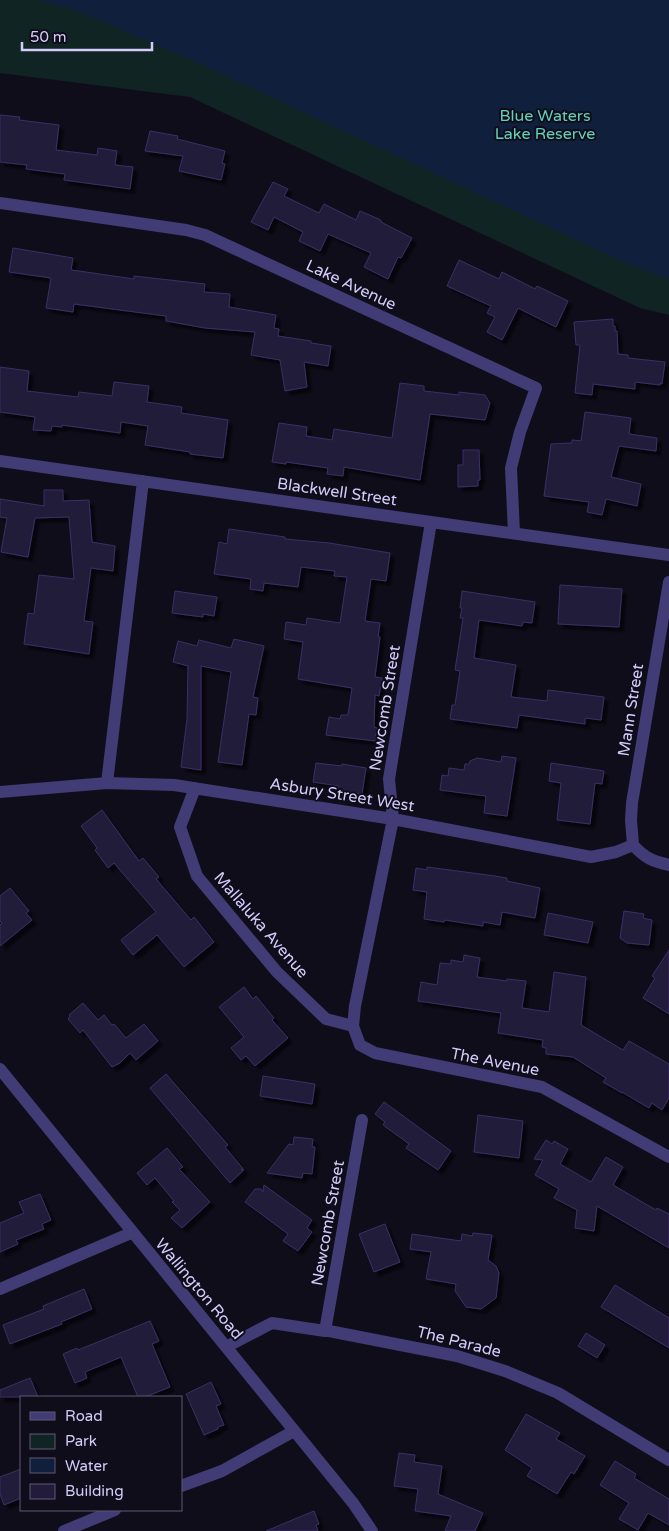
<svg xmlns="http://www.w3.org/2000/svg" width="669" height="1531" font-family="'Varela Round',sans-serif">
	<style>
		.green { fill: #112424 }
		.water { fill: #101f3b }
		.building { fill: #221b3a; stroke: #3c2f64; filter: url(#shadow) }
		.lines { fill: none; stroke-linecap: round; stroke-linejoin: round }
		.minor { stroke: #413c75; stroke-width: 12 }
		.labels { text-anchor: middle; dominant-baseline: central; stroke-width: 4; stroke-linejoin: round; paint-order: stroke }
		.park-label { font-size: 16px; fill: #61d1ba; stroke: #100d1b }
		.street-label { font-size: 16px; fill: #d3ccfa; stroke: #100d1b }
	</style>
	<defs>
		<filter id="shadow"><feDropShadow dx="4.5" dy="4.5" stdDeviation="1" flood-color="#0009"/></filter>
	</defs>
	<rect width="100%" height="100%" fill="#100d1b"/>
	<!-- green -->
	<path class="green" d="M0,0H669V315L640,308L190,97L0,73Z"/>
	<!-- water -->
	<path class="water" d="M40,0H669V279L626,263L194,61L80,12Z"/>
	<!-- building -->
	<path class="building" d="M0,115L20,117L19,120L59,125L56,150L97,155L98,148L117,151L115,165L133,167L130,189L64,180L65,174L26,169L27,165L0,162Z
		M150,131L178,136L177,139L225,151L222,163L225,164L221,180L179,171L183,156L145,151Z
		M273,182L288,189L284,196L319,213L324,204L356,220L360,211L381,220V222L412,238L401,258L398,257L388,279L364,267L371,253L328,234L320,251L299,241L303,232L274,217L268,230L251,222Z
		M13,248L73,258L71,270L79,271L134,279V276L205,284L204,292L230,294L229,307L276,315L274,328L279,329L278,336L311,341V343L331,346L328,366L304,362L307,387L285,391L280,360L251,355L255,332L205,328L166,321V316L74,304L73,312L46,308L51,278L9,272Z
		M459,260L499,279L502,272L535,289L537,286L568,301L556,327L518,308L502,340L487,332L495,317L487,313L491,306L447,286Z
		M613,319V326H615V331H617L618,354L628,355V358L665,362L662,384L660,383V385L635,382V389L593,384L592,395L575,393L580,345H576L574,322Z
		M0,367L29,371L27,391L78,397L79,392L112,396L114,382L149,386L147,402L182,407L181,413L228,420L223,458L190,454V452L145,445L148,426L121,422L120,433L62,425V427L52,426L51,431L33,430L35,417L0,412Z
		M400,383L424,386V391L459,395V392L485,395L490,403L485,420L430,414L420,480L344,467L343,476L327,474L328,468L286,462V464L272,462L279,423L307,427L306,436L332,440L334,429L392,438Z
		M585,412L631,418L629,434L657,438L656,451L619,446L611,477L641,484L637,506L606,499L602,515L587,512L589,502L544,496L551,444L572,443V440L581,441Z
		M463,450H479L480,480H478V486L458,487V465H463Z
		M44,490H63V501L89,500L92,542L115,546L113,571L91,568L84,621L93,622L89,654L24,644L28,613L34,614L39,575L74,579L69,517L35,518L28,557L1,552L7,518L0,517V499L44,506Z
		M229,529L285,537V539L329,543L390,553L386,581L371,579L365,621L380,623L378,637H380L375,677L382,678L379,696L375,695L374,727L377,728L375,741L326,735L329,717L340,719L341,715H348L352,688L298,679L303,642L284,639L286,622L306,625L307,618L340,623L347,577L334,576L335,571L301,567L298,587L264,583L263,591L250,589L251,579L214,574L219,542L227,544Z
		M560,585L622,589L619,627L558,624Z
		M175,591L217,597L214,616L203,614V617L172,613Z
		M462,591L535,602L532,623L523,622L522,626L479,620L474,658L516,665L511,697L547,701L548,690L604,697L601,720L585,718V724L519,715L517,728L450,719L452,705H455L460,671L455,670L463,618H460L462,608H460Z
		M234,639L264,646L253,697L258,698L256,715L249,714L242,765L218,762L231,672L201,666V770L181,767L187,719L188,666L173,662L178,641L197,646L199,640L231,648Z
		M502,756L516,758L507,816L484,813L486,796L440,790L442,775L448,776L449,768L464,770L465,764H469L470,761L477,758L501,762Z
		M316,763L342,766V764L366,768L362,794L338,791L339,786L313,782Z
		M551,763L604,771L602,784L595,783L590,824L557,820L561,783L549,781Z
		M102,810L139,861L143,858L159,877L156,879L191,920L194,917L214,942L184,967L157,935L133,955L121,940L156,912L114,863L108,868L95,850L97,848L81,826Z
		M427,867L495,876L507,878V881L540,888L535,918L502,912L500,925L483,922V926L445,920L444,922L424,919L427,892L413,890L416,868L427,870Z
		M10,888L29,911L26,913L32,920L0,946V925L2,923L0,921V896Z
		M624,911L644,914L643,918L652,920L649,945L627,943L620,938Z
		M548,913L593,922L588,943L544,935Z
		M669,950V1014L643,998L655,978L652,976Z
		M464,955L480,958L477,977L507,981V979L526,981L522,1008L549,1012L554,972L586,977L581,1025L623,1050L629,1041L669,1064V1098L662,1110L652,1103L649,1108L622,1092V1093L603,1082L606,1078L573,1057L546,1054V1048L542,1047L543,1040L498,1033L501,1013L418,1001L421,982L437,985L440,963L451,964V960L463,962Z
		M244,987L253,999L256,996L274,1018L272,1020L288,1038L255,1066L246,1056L241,1060L231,1048L244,1037L219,1007Z
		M83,1003L98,1020L104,1015L112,1025L114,1024L126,1038L144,1024L158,1041L136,1060L130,1053L120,1063L112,1067L83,1030L80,1033L68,1019L70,1016L69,1015Z
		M166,1074L228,1145L225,1147L244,1170L241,1169L243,1171L230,1183L150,1088Z
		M263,1076L315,1084L312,1104L260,1096Z
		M384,1102L451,1151L438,1170L406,1148L409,1144L383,1125L385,1122L375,1114Z
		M478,1115L523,1121L519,1158L474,1152Z
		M294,1137L313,1139L312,1147H315L312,1174L303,1173L302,1178L267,1173L289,1144L293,1145Z
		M546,1140L552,1144L554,1141L568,1149L560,1164L591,1182L606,1157L623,1167L613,1185L656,1210L657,1208L669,1214V1248L597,1206L594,1231L575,1228L577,1210L554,1198L559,1189L535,1175L543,1160L534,1159Z
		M167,1148L183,1167L179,1169L210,1202L182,1228L171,1218L180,1210L172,1202L174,1201L155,1178L147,1185L137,1173Z
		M264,1185L312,1220L307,1228L312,1232L298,1251L283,1241L288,1234L245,1202L255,1189H261L263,1192Z
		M40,1194L51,1220L42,1224L44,1229L16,1240L18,1244L0,1252V1223L24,1213L19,1202Z
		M385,1224L400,1262L374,1272L359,1234Z
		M473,1233L492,1235L488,1260L496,1266L499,1273L496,1298L481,1309L466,1307L455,1291L456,1284L426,1279L431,1252L410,1249L412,1234L461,1241L462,1234L472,1236Z
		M615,1285L669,1318V1348L601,1307Z
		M84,1289L92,1309L61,1322L62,1324L10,1344L3,1325L44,1309L43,1306Z
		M150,1321L159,1341L152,1344L170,1387L145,1397H138L121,1357L85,1372L87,1378L75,1383L63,1354L77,1348L78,1350Z
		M586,1333L605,1345L597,1358L578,1346Z
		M30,1378L38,1397H0V1390Z
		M211,1382L221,1404L216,1406L224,1425L218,1427V1429L204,1435L186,1394Z
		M526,1414L560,1433L556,1439L585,1456L574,1474L571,1472L557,1494L527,1476L532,1468L505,1450Z
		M399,1453L415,1455L414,1462L442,1466L438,1494L483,1513L475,1531H445L451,1516L415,1511L418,1489L394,1486Z
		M615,1461L636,1474L634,1478L669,1499V1525L648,1513L638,1530L619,1519L629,1503L600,1485Z
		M21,1469V1498L4,1505L0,1494V1477Z
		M314,1511L319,1524L316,1525L318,1531H266Z"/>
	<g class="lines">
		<!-- minor -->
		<path class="minor" d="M0,203L186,230L205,235L536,388L520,432L511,468L514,533
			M0,461L431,522L669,555
			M431,522L389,779L393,819L355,1006L353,1026L360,1045L375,1053L542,1087L669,1157
			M107,783L143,481
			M195,788L180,827L197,876L277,972L326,1019L353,1026
			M0,792L107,783L174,785L393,819L591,857L616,852L633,845
			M633,845L631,820L632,803L669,582
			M633,845C645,858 652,861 669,865
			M0,1069C117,1214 236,1358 353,1503L372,1531
			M0,1289L131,1233
			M325,1331L362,1120
			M226,1347L272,1323L325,1331H329L457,1356L505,1371L558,1393L669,1460
			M181,1486L222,1471L294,1431
			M64,1531L115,1510"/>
	</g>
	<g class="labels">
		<!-- park labels -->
		<g class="park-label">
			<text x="545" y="116">Blue Waters<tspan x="545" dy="18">Lake Reserve</tspan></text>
		</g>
		<!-- street labels -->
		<g class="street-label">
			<text transform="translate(351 285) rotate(25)">Lake Avenue</text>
			<text transform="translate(337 492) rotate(8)">Blackwell Street</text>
			<text transform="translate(385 708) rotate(-81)">Newcomb Street</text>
			<text transform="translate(631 710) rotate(-81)">Mann Street</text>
			<text transform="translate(342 795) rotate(9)">Asbury Street West</text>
			<text transform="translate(261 925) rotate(49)">Mallaluka Avenue</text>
			<text transform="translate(495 1062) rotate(11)">The Avenue</text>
			<text transform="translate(328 1223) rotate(-80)">Newcomb Street</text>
			<text transform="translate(199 1289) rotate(50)">Wallington Road</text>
			<text transform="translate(459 1342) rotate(14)">The Parade</text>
		</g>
	</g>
	<!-- legend -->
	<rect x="20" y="1396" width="162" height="115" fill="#100d1b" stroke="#5e5974"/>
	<rect x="30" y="1412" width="25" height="8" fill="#413c75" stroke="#5e5974"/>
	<text x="65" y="1421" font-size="15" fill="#d3ccfa">Road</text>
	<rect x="30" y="1434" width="25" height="15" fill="#112424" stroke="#5e5974"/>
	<text x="65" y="1446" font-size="15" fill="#d3ccfa">Park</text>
	<rect x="30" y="1458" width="25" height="15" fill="#101f3b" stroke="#5e5974"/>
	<text x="65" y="1471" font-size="15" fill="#d3ccfa">Water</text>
	<rect x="30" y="1484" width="25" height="15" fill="#221b3a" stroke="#5e5974"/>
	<text x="65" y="1496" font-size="15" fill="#d3ccfa">Building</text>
	<!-- scale -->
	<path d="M22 42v8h130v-8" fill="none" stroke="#d3ccfa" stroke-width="2.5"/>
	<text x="30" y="42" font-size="15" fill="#d3ccfa" stroke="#100d1b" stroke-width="4" paint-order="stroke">50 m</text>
</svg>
